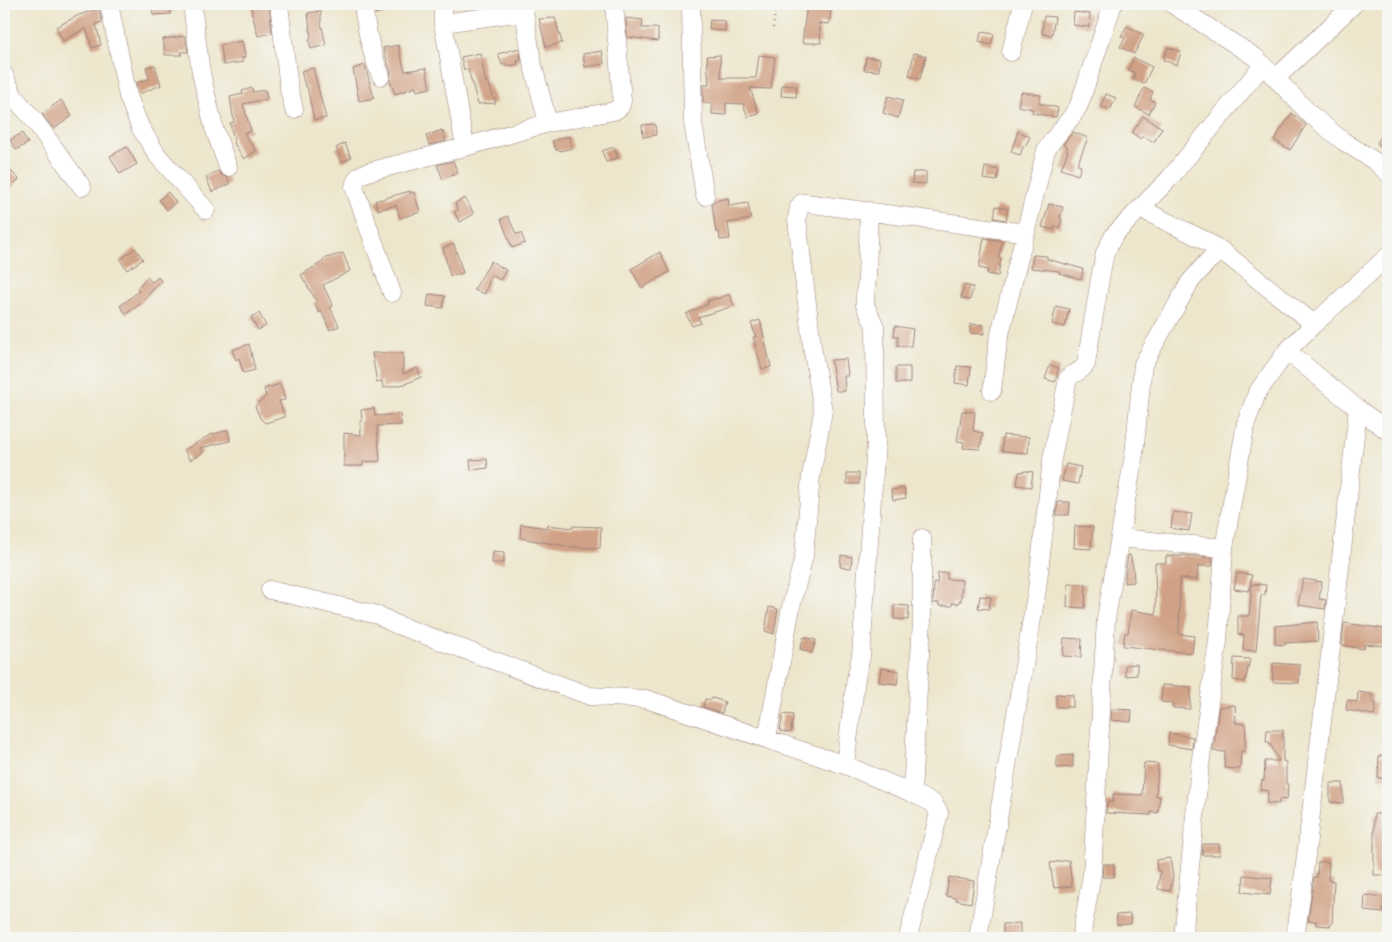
<svg xmlns="http://www.w3.org/2000/svg" width="1392" height="942" font-family="'IM FELL French Canon',serif">
	<style>
		.building { fill: #d0a185 }
		.lines { fill: none; stroke-linecap: round; stroke-linejoin: round }
		.minor-casing { stroke: #9c827c; stroke-width: 19 }
		.path { stroke: #9c827c; stroke-width: 2.5; stroke-dasharray: 1 4; stroke-linecap: butt }
		.minor { stroke: #fff; stroke-width: 18 }
	</style>
	<rect width="100%" height="100%" fill="#f6f6f2"/>
	<filter id="ink" filterUnits="userSpaceOnUse"><feTurbulence type="fractalNoise" baseFrequency=".02" numOctaves="2"/><feDisplacementMap in="SourceGraphic" scale="10" xChannelSelector="R" yChannelSelector="G"/><feConvolveMatrix kernelMatrix="1 2 1 2 8 2 1 2 1" color-interpolation-filters="sRGB"/></filter>
	<filter id="wash" filterUnits="userSpaceOnUse"><feTurbulence type="fractalNoise" baseFrequency=".0096" numOctaves="4" result="noise"/><feDisplacementMap in="SourceGraphic" scale="20" xChannelSelector="R" yChannelSelector="G"/><feGaussianBlur stdDeviation="1.12" result="paint"/><feColorMatrix in="noise" values="0 0 0 0 0 0 0 0 0 0 0 0 0 0 0 0 0 1.4 0 .05"/><feComposite in="paint" operator="in"/></filter>
	<g filter="url(#wash)">
		<rect width="100%" height="100%" fill="#ede6cc"/>
		<g id="blocks">
			<!-- building -->
			<path class="building" d="M152,4H170L171,14L153,15Z
				M251,4H269L272,33L258,36L252,14Z
				M374,4H402V8L375,14Z
				M807,4H832L829,24L819,23L821,43H802Z
				M99,9L102,22L96,24L101,45L92,48L86,28L63,41L56,27L79,15Z
				M321,11V23L326,45L311,49L309,39L311,38L308,13Z
				M1074,12L1090,14L1089,27L1073,25Z
				M1044,16L1055,17L1052,35L1042,34Z
				M555,18L562,43L546,47L539,19Z
				M626,18L643,20L642,28H658V41L627,37Z
				M710,20L725,21V31L709,30Z
				M1127,26L1144,35L1134,54L1120,47L1125,38L1121,36Z
				M981,32L994,34L991,45L979,42Z
				M185,36L188,52H181L182,55H165L163,39Z
				M242,41L245,57L242,58L243,62L223,65L221,45Z
				M398,45L405,71L426,68L430,88L417,91L416,87L395,94L390,81L391,72L383,48Z
				M1168,47L1181,52L1177,65L1163,60Z
				M519,48L521,60L517,61L518,64L508,66L507,64L502,65L498,54Z
				M602,51L604,64L585,67L583,54Z
				M480,53L486,83L488,82L496,103L478,104L468,69L464,70L461,57Z
				M914,53L926,56L920,79L909,76Z
				M720,55L721,78H756L759,55L775,57L771,89L750,88L759,114L748,117L743,104L726,103V115L712,114V103H703V85H709L707,56Z
				M866,57L880,59L879,71L864,70Z
				M1134,58L1152,67L1144,84L1133,79L1135,73L1128,70Z
				M155,65L161,85L139,94L136,83L149,79L146,67Z
				M365,65L374,98L359,101L353,69Z
				M313,68L326,118L314,120L307,86H305L301,71Z
				M782,85L797,86L796,97L781,96Z
				M252,88L253,92L265,90L267,99L243,104L251,131L244,133L256,151L244,159L235,145L230,123L234,122L230,97L243,94L242,91Z
				M1144,88L1153,92L1150,99L1155,102L1149,114L1135,107Z
				M1021,92L1041,95L1039,103L1058,108L1056,117L1032,113L1033,109L1018,106Z
				M1106,94L1116,98L1110,110L1101,106Z
				M888,96L903,100L898,118L883,113Z
				M61,100L72,116L54,129L42,114Z
				M1292,113L1306,125L1290,150L1274,140Z
				M1143,116L1162,128L1154,142L1143,136L1141,139L1132,133Z
				M655,124L656,135L643,137L642,125Z
				M1388,126V150L1377,143Z
				M442,130L446,141L429,145L426,136Z
				M1018,131L1030,137L1025,146L1024,145L1020,155L1011,152Z
				M1073,132L1088,138L1077,165L1081,166L1078,175L1061,169L1068,151L1066,150L1068,147L1063,144Z
				M22,133L28,143L16,150L10,140Z
				M569,136L572,148L560,151L559,150H556L552,141Z
				M345,143L351,158L342,162L336,148Z
				M127,147L137,164L120,174L110,156Z
				M614,147L618,158L606,162L602,151Z
				M453,161L458,173L443,179L437,165Z
				M4,164L19,179L4,194Z
				M985,167L999,170L997,181L983,179Z
				M218,171L222,175L227,177L230,184L212,192L206,177Z
				M913,172H926V184L912,183Z
				M410,191V193L414,192L420,212L400,218L396,205L378,210L375,201Z
				M168,192L176,202L167,210L159,200Z
				M465,198L474,214L460,222L454,212L458,210L455,203Z
				M728,198L729,206L748,203L751,219L728,223L730,239L720,240L719,232H716L712,204L714,201Z
				M1049,204L1063,207L1060,218L1062,219L1059,228L1055,226L1054,230L1042,227Z
				M996,206L1008,209L1006,220L994,218Z
				M508,216L516,234L521,233L525,243L512,248L501,219Z
				M984,238L1003,241L998,258H1001L998,276L987,274L988,270L979,268Z
				M454,244L463,273L450,276L443,248Z
				M135,248L143,259L127,270L120,260Z
				M660,252L669,272L642,288L631,269Z
				M343,253L350,271L323,285L333,306L330,307L339,326L330,330L321,311L319,313L314,303L317,302L301,275L324,261L323,259Z
				M1033,255L1047,256V259L1083,269L1081,279L1059,273L1060,271L1031,268Z
				M491,261L506,270L500,280L491,275L485,294L474,290Z
				M147,277L152,282L158,277L161,281L140,304L126,314L120,306L139,291L137,289Z
				M964,285L973,287L970,300L961,298Z
				M429,294L445,296L443,308L427,306Z
				M729,294L734,306L698,317L701,323L692,326L686,314L708,304L707,301L717,298V299Z
				M1056,306L1069,309L1065,327L1052,324Z
				M259,313L266,326L258,330L251,317Z
				M760,320L771,367L762,369L753,337H756L751,323Z
				M970,324L984,325V334L970,333Z
				M895,326L913,329L911,346H898V336H894Z
				M249,344L255,370L243,373L239,358L236,360L232,350Z
				M372,353H403V374L417,368L421,377L405,384L383,388L382,381L377,383Z
				M846,359L848,376H844L845,391H836L831,360Z
				M1050,365L1059,368L1055,382L1045,379Z
				M957,366L971,367L969,385L955,383Z
				M896,367H910V383H896Z
				M280,384L285,400L279,401L285,417L265,423L260,418L255,406L266,396L264,389Z
				M374,408L375,416L400,414L401,425L377,426L380,461L363,462V466H344V433L361,435L360,422L362,421L361,410Z
				M962,411L975,412L973,431L983,433L980,449L963,448L964,442L957,441Z
				M228,430L230,441L200,448L203,453L190,460L184,450L210,435Z
				M1003,435L1029,437L1028,453L1002,451Z
				M487,459L488,468L471,470L470,460Z
				M1066,464L1081,467L1078,484L1062,481Z
				M1027,471L1033,472L1031,487L1017,485L1019,472Z
				M847,473H859V484H847Z
				M904,488L906,498L893,500L891,490Z
				M1058,502H1070L1069,515H1056Z
				M1173,512L1192,514L1189,531L1171,528Z
				M521,524L547,528V525L573,528V526L601,527L600,548L572,547L520,538Z
				M1075,526L1093,527L1091,549L1074,548Z
				M493,551L504,552V563H492Z
				M841,555L852,557L851,568L840,567Z
				M1128,555H1130L1133,567L1134,582L1124,583Z
				M1182,555L1213,558L1212,566H1198L1197,580L1180,578L1179,634L1194,636L1192,653L1123,646L1125,633H1128L1131,610L1156,614L1155,563H1166V556H1182Z
				M938,573H947V579L962,580L961,601H959L958,604L952,603V606H939V603H933L934,583H937Z
				M1237,573L1252,575L1249,591L1234,589Z
				M1303,579L1322,582L1319,599L1326,600L1325,609L1298,605Z
				M1068,584H1086L1085,608L1067,607Z
				M1252,584L1266,585L1265,595H1261L1256,651L1243,650L1244,635L1238,634V616H1249Z
				M980,596L991,597L989,609L978,608Z
				M894,605L909,606L908,620L894,619Z
				M769,607L778,609L774,634L765,631Z
				M1317,622L1318,641L1285,643V645L1275,644V626Z
				M1344,623L1386,629L1384,646L1365,644L1364,649L1342,645Z
				M804,637L816,640L812,653L800,649Z
				M1064,638L1082,639L1081,657L1063,656Z
				M1234,658L1250,659L1245,682L1233,680Z
				M1273,663L1300,665L1299,683L1273,682Z
				M1137,664V675L1125,676V665Z
				M881,668L899,671L897,684L879,682Z
				M1162,685L1191,687L1190,709L1173,708V703L1161,702Z
				M1358,692L1372,694V702L1376,703L1374,715L1346,710L1347,700L1357,702Z
				M1056,694L1073,695V707H1056Z
				M712,698L725,702L722,713L703,707L705,699L711,700Z
				M1235,705L1236,723L1246,724L1245,751H1241L1240,769L1224,768L1225,752L1213,751L1219,707Z
				M1112,709L1132,710L1131,722L1111,720Z
				M783,714L793,715L791,733L780,731Z
				M1267,730H1283V761L1286,762V784H1288L1287,800L1279,799V804L1267,803L1268,791L1260,790L1262,780L1264,781L1265,761H1279L1269,742H1266Z
				M1169,733L1193,737L1192,749L1168,745Z
				M1073,755V767L1057,768V756Z
				M1379,756H1388V778H1378Z
				M1144,763L1158,764L1156,796H1160L1158,813L1151,812V815L1106,813L1107,802H1113V794L1142,795Z
				M1330,783H1343V803L1330,802Z
				M1374,814H1384V831H1388V875H1374Z
				M1203,844H1219L1220,855H1202Z
				M1170,858L1173,877L1170,891L1158,889L1160,871H1157L1156,860Z
				M1069,860L1072,886L1054,888L1050,863Z
				M1318,862H1329L1328,880L1334,881L1332,924H1330V926L1316,925V921H1308L1314,877H1317Z
				M1103,864H1114V877H1102Z
				M1244,875L1272,878L1270,895L1242,892Z
				M949,877L974,881L971,903L956,900V898L946,896Z
				M1365,895L1384,897L1383,913L1364,911Z
				M1130,914L1131,924L1117,925L1116,915Z
				M1020,923V937H1003V924Z"/>
		</g>
	</g>
	<g filter="url(#ink)">
		<use href="#blocks" fill-opacity="0" stroke="#9c827c" stroke-width="1"/>
		<g class="lines">
			<defs>
				<path id="minor" d="M109,4L128,96L140,127L158,156L206,210
					M192,4L201,73L214,128L228,167
					M279,4L289,89L294,109
					M363,4C366,29 371,53 381,76
					M443,4V23L523,12
					M523,4L532,62L548,123
					M691,4L693,123L705,196
					M1172,4L1255,57L1311,115L1343,141L1376,162L1388,173
					M443,23L465,147L548,123L614,111L620,107L622,101L614,4
					M1011,52L1023,4
					M4,75L14,97L34,120L82,187
					M1276,78L1354,4
					M1141,209L1202,239L1222,251L1314,324
					M392,293L354,187C356,177 359,175 368,172L465,147
					M1287,351L1358,409L1388,431
					M992,391L998,342L1046,150C1056,134 1070,122 1079,105L1113,4
					M1120,538L1224,548
					M270,590L378,615L395,624L590,696L646,699L845,765L912,793L933,803L939,813L908,938
					M767,739L791,607L804,556L811,476L823,411L812,346L797,219L799,207L802,203H806L1026,233
					M845,765L856,678L861,656L876,443L875,326L865,305V296L867,279L869,211
					M912,793L922,620V538
					M978,938L1037,589L1052,459L1068,378C1074,372 1082,372 1086,364L1101,273L1105,253L1114,235L1169,179L1263,65
					M1081,938L1092,874L1106,619L1134,454L1143,364L1190,282L1208,261L1222,251
					M1183,938L1200,765L1218,641L1224,548L1246,423L1257,393L1287,351L1314,324L1388,256
					M1295,938L1300,905L1331,647L1358,409"/>
			</defs>
			<!-- minor casing -->
			<use href="#minor" class="minor-casing"/>
			<!-- path -->
			<path class="path" d="M773,28L776,4"/>
			<!-- minor -->
			<use href="#minor" class="minor"/>
		</g>
	</g>
	<!-- margin -->
	<rect width="1392" height="942" fill="none" stroke="#f6f6f2" stroke-width="20"/>
</svg>
